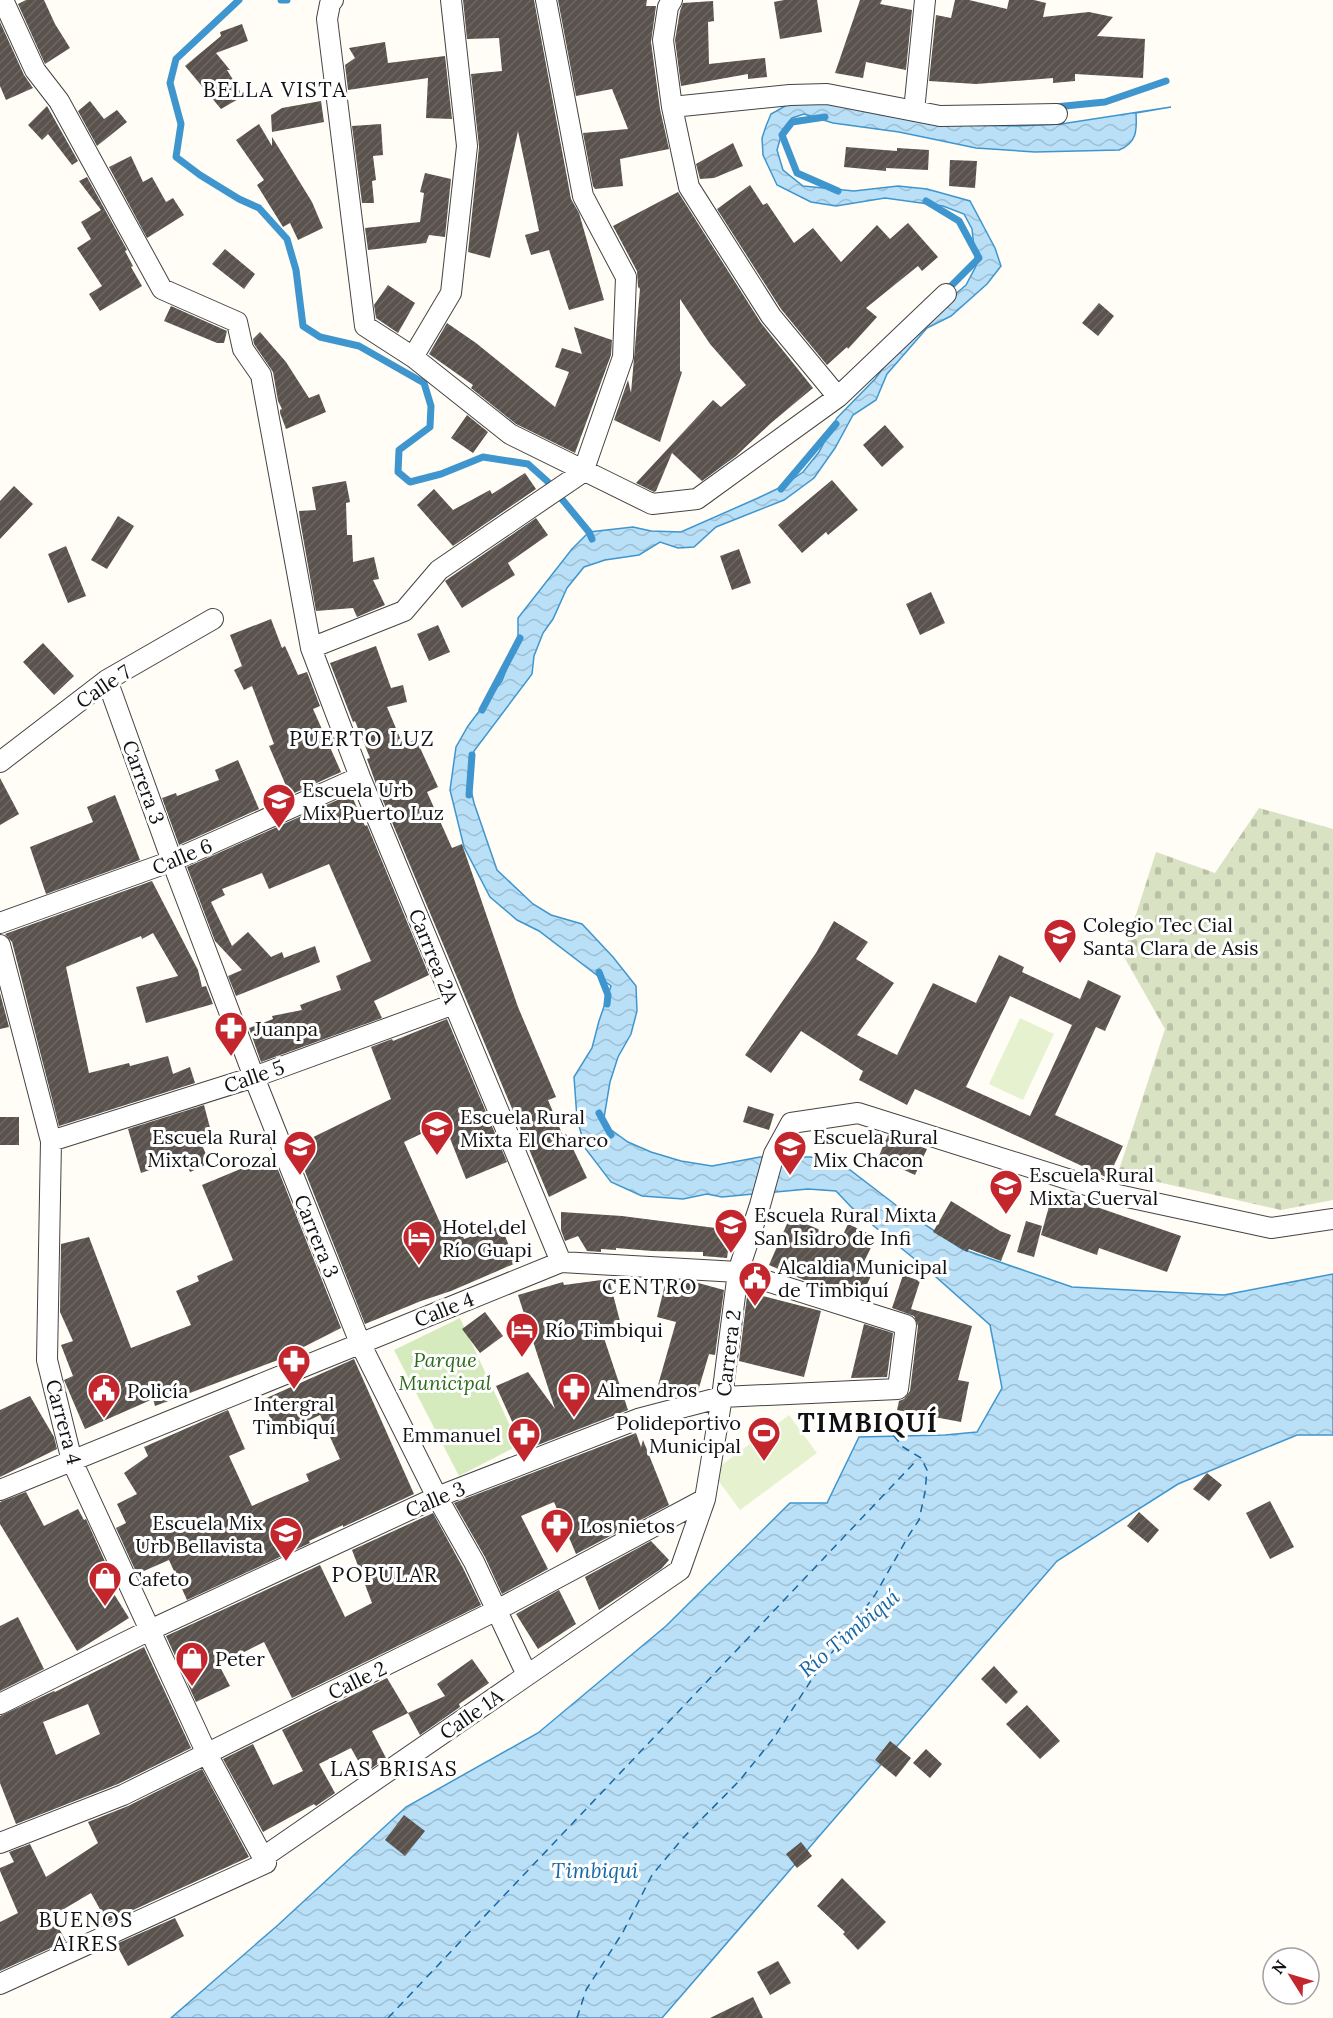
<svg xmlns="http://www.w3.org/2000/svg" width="1333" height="2018" font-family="Lora,serif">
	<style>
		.grass { fill: #d5ebbd }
		.cemetery { fill: url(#cemetery-stones) }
		.pitch { fill: #e6f2cf }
		.water { fill: url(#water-waves); stroke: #3f96cf; stroke-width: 1.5 }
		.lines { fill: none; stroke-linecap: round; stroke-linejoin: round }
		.stream { stroke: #3f96cf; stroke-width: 7 }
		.ferry { stroke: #1768a6; stroke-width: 1.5; stroke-dasharray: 8 6; stroke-linecap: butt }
		.building { fill: url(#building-hatch); fill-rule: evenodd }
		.minor-casing { stroke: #444; stroke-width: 22 }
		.minor { stroke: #fff; stroke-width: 20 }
		.labels { text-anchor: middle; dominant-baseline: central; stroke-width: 6; stroke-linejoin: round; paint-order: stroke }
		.street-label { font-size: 20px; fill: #111; stroke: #fff }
		.poi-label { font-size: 20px; fill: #111; stroke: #fff; text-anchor: start }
		.park-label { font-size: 20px; font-style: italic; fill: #2f6b1f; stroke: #fff }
		.neighbourhood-label { font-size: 21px; letter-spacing: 1.5px; fill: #111; stroke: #fff }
		.water-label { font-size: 21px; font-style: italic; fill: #1768a6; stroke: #fff }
		.district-label { font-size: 26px; font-weight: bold; letter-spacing: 1.5px; fill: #111; stroke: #fff }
	</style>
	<defs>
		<pattern id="cemetery-stones" width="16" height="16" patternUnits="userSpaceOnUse" patternTransform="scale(1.5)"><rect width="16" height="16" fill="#d9e3c4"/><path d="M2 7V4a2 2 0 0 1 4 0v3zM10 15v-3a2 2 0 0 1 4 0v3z" fill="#b9c2a7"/></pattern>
		<pattern id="water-waves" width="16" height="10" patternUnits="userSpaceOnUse" patternTransform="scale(1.5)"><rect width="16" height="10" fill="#b9e0f7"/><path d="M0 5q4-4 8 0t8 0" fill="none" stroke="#9ebfd3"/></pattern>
		<pattern id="building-hatch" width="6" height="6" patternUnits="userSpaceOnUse" patternTransform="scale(1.5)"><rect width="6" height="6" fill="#5a524d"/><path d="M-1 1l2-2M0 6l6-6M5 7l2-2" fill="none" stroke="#6d6662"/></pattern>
	</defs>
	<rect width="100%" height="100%" fill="#fffdf5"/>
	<!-- grass -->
	<path class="grass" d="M460,1318L519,1445L459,1476L394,1350Z"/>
	<!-- cemetery -->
	<path class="cemetery" d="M1259,808L1333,829V1200L1281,1210L1118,1173L1165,1029L1123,955L1156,852L1215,873Z"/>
	<!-- pitch -->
	<path class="pitch" d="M1020,1018L1054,1034L1023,1100L989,1084Z
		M789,1415L817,1453L740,1510L712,1472Z"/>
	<!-- water -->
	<path class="water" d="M810,100L960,125L1018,126L1061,124L1171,107L1136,113C1137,130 1137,143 1119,150L1035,152L976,148L899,132L833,123L804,114L792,118L783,129L777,150L783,170L803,186L854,191L898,186L927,189L970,201L995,248L1001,266L987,284L951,316L927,328L887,374L876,400L853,415L835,448L814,478L784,500L716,527L694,547L678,548L660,542L639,555L605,560L584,567L567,588L553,619L543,633L534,656L532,674L474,751L468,777L474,803L497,870L533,904L551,915L582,924L613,957L636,986L637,1011L631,1034L618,1057L610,1082L603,1124L628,1142L651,1152L681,1161L712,1166L760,1157H811L850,1170L901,1209L962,1249L1072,1287L1224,1295L1333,1274V1435H1297L1178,1484L1057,1561L662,2018H171L278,1925L406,1807L538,1733L666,1626L790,1503H827L859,1437L945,1435L977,1432L1002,1388L990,1325L927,1269L854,1210L836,1191L808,1189L722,1197L707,1194L683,1199L642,1196L611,1182L585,1148L577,1118L574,1077L592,1048L599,1021L611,986L539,931L517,920L490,897L464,847L450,790L456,747L468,726L502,681L518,639V618L572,549L589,532L633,527L651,531L681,532L758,498L779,488L803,472L819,452L837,418L875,379L907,336L966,285L976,266L972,229L964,214L943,206L885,198L836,206L811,202L777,185L763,155L762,138L766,126L771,114L794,101Z"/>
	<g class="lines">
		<!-- stream -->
		<path class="stream" d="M239,0L176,59L170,83L181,124L176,157L200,175L239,199L259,208L287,239L296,270L303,326L320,337L359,346L424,383L431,406L430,427L399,450L398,472L410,482L441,474L483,457L528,464L547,481L589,532L592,539
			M281,0H287
			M1055,107L1105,102L1166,81
			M825,117L792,122L782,135L797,173L838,191
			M926,201L959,221L979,258L946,291
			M781,489L836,424
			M482,710L520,638
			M469,795L472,755
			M599,972L608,995L607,1004
			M599,1113L611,1135"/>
		<!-- ferry -->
		<path class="ferry" d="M388,2018L914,1463
			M577,2018L586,1990L623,1932L652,1875L683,1838L740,1780L773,1739L812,1679L875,1595L909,1535L919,1520L925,1492L927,1470L921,1458L903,1447L894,1436L895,1434"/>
	</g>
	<!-- building -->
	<path class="building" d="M26,0H44L55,24L70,48L45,64L18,4Z
		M463,0H534L571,199L579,213L604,300L569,310L549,250L531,255L525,235L539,231L518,131L490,258L468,252L479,147L471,74L502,71L499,38L467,39Z
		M558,0H647L646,6H656L651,42L660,109L669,149L620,159L623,186L595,189L593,186L583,133L628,129L612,89L576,96Z
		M784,0H817L822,32L780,39L774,2Z
		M860,0H882L880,4L912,10L906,70L866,62L863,78L835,73Z
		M955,0H969L1007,9L1009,0H1034L1046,3L1043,17L1089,12L1113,17L1097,36L1145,39L1143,78L1075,74V81L1053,83V78L976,84L929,81L936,15L951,18Z
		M713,1L714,21L708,22L709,64L765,58L767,77L748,79V74L681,86L675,40L680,11L683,3Z
		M0,22L24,75L33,88L6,100L0,86Z
		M242,24L248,41L216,53L230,70H227L240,91V98L221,109L185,66L221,36L220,32Z
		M385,42L388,63L445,56L452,119L426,118L428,78L348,90L345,65L355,58L349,48Z
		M90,101L104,119L117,110L127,122L97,146L78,111Z
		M321,101L324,122L272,132L271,115L282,108Z
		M47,106L78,161L72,165L48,134L42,140L28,125Z
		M259,124L272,146V137L312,202L323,228L298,240L290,223L283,227L257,185L264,180L236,140Z
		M381,124L383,155L373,156L376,180L372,181L374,203H362L352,126Z
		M733,143L743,166L714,178L700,179L696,164Z
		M846,147L897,151V148L929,150L928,170L886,168V171L844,167Z
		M131,156L143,182L152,177L166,202L173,198L184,215L147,238L109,167Z
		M950,160L977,161L975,188L949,186Z
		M425,173L451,179L445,237L429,235L426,243L368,250L365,228L420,222L424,193L420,192Z
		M87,177L127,250L125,251L133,266L131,267L142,286L100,311L89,294L102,286L77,248L91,239L81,222L101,210L79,181Z
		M750,185L763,205L767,203L794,243L813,228L841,262L877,225L890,239L908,223L938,257L922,271L918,266L866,308L877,317L848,349L847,347L827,365L781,309L717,209Z
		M678,192L761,323L813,388L771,423L736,456L702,481L672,453L656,491L654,492L636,483L713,400L721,407L746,385L710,344L680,299V371L682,372L660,442L614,420L628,380L631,393L640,289L638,287L637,271L613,226Z
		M225,249L255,274L244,289L212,264Z
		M388,285L415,303L398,333L376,318L374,305Z
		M1099,303L1114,316L1098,336L1082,323Z
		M171,306L227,331L224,343H217L164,321Z
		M447,323L476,343L555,407L569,372L555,367L562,348L582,354L574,327L612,340L611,355L575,453L516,424L471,388L473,385L429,354Z
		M260,332L286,362L309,398L319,394L326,412L286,429L280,413V410L282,409L278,401L273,372L254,344L253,339Z
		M467,415L488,432L473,453L451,438Z
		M885,425L904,447L882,467L863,445Z
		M525,473L536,489L453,546L417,505L434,489L453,510L490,490L492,494Z
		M832,480L858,510L828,535L826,532L802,553L778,525Z
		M346,481L350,502L346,503L347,535H352L353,562L374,557L379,579L373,580L385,605L357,617L353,608L316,611L300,520L299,511L316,510L312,487Z
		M14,486L33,504L0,539V501Z
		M118,516L134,526L107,569L91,560Z
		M536,518L548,535L508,563L515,575L462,608L445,581Z
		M66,546L86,596L68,603L48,554Z
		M739,549L751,583L732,590L720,556Z
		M931,592L945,623L920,635L906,604Z
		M271,619L282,648L285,646L298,675L307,672L320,706L313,709L341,772L290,795L269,746L274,744L252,686L244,690L234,670L242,666L230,635Z
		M438,625L450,652L429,661L417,634Z
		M43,643L74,676L54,695L23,662Z
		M376,646L391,688L403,685L407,702L387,707L403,745L416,739L438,787L427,792L452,848L462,844L518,1007L556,1097L548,1100L563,1136L566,1134L587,1178L549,1197L376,784L367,759L370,758L355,721L353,722L330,663Z
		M238,760L259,809L179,845L162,798L176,793L177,796L219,780L215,770Z
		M0,778L19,814L0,825Z
		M351,794L365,826L367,825L429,975L374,1001L382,1018L261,1062L249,1028L273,1019L272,1016L302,1010L300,1005L341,990L336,976L371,961L329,864L269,889L262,873L222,889L225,895L211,902L232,946L248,932L271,957L282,952L284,958L315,946L320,962L236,996L228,976L242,970L215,941L187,867Z
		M115,795L140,860L46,894L30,847L93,822L87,807Z
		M152,881L198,970L202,987L206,986L213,1004L146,1023L136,987L178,976L153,933L142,939L141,936L66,967L89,1073L129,1063L130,1066L168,1056L173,1074L190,1067L195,1083L59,1126L12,942L5,934Z
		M834,921L868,942L856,959L894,983L857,1035L897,1055L933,983L976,1003L999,955L1024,967L1022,972L1080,999L1088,980L1121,996L1105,1031L1096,1027L1055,1115L1123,1146L1108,1178L915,1089L907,1105L859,1080L863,1071L801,1031L771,1073L745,1055L816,953ZM1010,996L1072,1025L1030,1116L966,1087Z
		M0,993L9,1027L0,1029Z
		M447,1019L507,1162L466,1179L444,1123L404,1142L442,1227L457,1221L464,1239L501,1226L516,1263L451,1291L421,1301L365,1324L295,1146L391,1099L371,1047L392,1039L393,1041Z
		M204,1105L213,1139L201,1143L210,1163L190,1172L184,1158L141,1173L128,1129Z
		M748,1106L774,1114L769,1130L743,1122Z
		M0,1117H19V1145H0Z
		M888,1135L927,1149L915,1175L878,1158Z
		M269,1157L270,1159L273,1157L341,1328L278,1360L155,1406L153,1399L85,1429L64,1380L73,1376L61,1345L73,1341L60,1312L61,1244L89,1237L131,1348L191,1325L176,1291L199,1281L197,1276L233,1260L202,1185Z
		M1053,1192L1181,1236L1167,1272L1099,1248L1097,1255L1041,1235Z
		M951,1201L1000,1231L1011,1235L1001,1261L969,1249L967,1252L933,1232Z
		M561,1212L622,1216L731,1230L727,1258L703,1256V1252L652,1251L616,1248V1250L601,1249V1252L587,1251L578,1236L565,1241L561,1230Z
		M790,1217L841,1239L848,1224L876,1237L863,1264L874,1269L861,1298L827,1285V1287L804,1280L769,1265Z
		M1026,1221L1042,1226L1034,1257L1017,1252Z
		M903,1275L920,1281L911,1309L972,1326L958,1380L969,1382L961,1422L897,1410L899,1401L904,1399L910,1391L918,1326L914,1316L892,1308Z
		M609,1279L622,1329L603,1335L628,1410L525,1450L496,1386L528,1372L555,1409L518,1295L563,1282L564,1285Z
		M666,1280L691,1281L724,1290L715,1355L709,1354L698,1391L675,1397L656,1392L676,1322L657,1317Z
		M751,1293L821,1311L804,1377L739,1361L747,1296L750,1297Z
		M485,1312L503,1336L480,1353L462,1329Z
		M864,1324L893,1333L887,1377L851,1378Z
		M354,1359L414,1494L343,1527V1525L309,1541L310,1543L187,1600L169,1560L137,1574L116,1528L126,1523L117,1504L137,1494L124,1473L148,1456L144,1447L228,1410L245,1449L229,1456L252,1506L309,1481L306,1474L340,1459L320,1415L278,1435L262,1400Z
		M30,1396L54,1437L57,1449L0,1477V1410Z
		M636,1433L641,1447L643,1440L669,1505L576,1554L554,1502L521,1516L548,1569L502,1594L485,1557L454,1503Z
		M1207,1473L1222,1485L1209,1501L1193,1489Z
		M26,1492L44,1526L78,1509L84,1520L86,1519L115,1584L109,1586L129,1618L77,1651L0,1524V1502Z
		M1270,1501L1294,1547L1270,1559L1246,1513Z
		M1139,1512L1159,1530L1148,1543L1127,1526Z
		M433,1513L463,1568L481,1605L292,1698L264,1642L219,1665L230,1686L196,1702L166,1636L320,1565L345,1617L372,1603L352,1550Z
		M651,1541L669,1560L661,1569L599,1610L585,1577Z
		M559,1590L576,1624L538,1649L516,1614Z
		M18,1617L44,1669L0,1691V1626Z
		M144,1647L191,1748L118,1784L16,1824L0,1783V1716L54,1691L55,1692ZM88,1704L100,1734L56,1755L43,1722Z
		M472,1659L489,1683L459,1704L460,1707L420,1735L408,1713L445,1696L437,1684Z
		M994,1666L1018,1692L1006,1704L981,1679Z
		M387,1678L408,1713L372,1731L386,1758L365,1773L351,1748L319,1764L335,1793L316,1806L314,1804L263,1832L223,1759L253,1744L273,1785L303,1771L282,1730Z
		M1027,1705L1060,1741L1040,1759L1006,1724Z
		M890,1741L911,1758L896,1777L875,1760Z
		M926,1749L942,1764L930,1778L913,1763Z
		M202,1769L249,1857L107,1922L91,1893L52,1916L66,1941L0,1971V1922L18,1913L0,1871V1868L14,1862L9,1852L30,1844L46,1877L98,1843L88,1822L128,1806Z
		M404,1815L425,1831L405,1856L385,1840Z
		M801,1842L812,1856L797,1868L786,1854Z
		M842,1878L886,1922L858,1950L843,1934L845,1932L817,1906Z
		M175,1918L184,1936L128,1966L116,1944Z
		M778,1961L791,1983L770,1995L757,1972Z
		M753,1997L763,2018H710Z"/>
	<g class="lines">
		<defs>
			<path id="minor" d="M3,0L35,70L59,101L162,289L237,322L243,349L261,375L311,648L360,777L561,1262
				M333,0L330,4L327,19L365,326L413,357L510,434L652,504L697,499L838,397L946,294
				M672,0L668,7L663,40L672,107L689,187L771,316L838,397
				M672,107L790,95L827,94L940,116L1057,114
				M914,111L925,0
				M413,357L451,293L467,146L451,0
				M311,648L404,611L439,570L583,472L623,357L626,277L583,196L546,0
				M107,680L172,861L254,1077L360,1343L437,1497L474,1562L527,1675
				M0,762L107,680L213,619
				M0,923L172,861L360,777
				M0,945L51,1141L47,1360L72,1461L207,1754L266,1863L0,1984
				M51,1141L254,1077L454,1004
				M0,1490L561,1262L738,1272L906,1325L898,1389L722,1397L638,1419L437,1497L150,1630L0,1704
				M0,1843L123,1795L497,1610L705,1499
				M262,1858L680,1570L705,1499L722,1397L738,1272L760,1205L774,1154L791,1123L858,1113L1118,1195L1271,1228L1333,1219"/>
		</defs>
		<!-- minor casing -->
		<use href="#minor" class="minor-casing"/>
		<!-- minor -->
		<use href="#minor" class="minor"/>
	</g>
	<!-- icons -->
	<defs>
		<symbol id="school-pin" viewBox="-11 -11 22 30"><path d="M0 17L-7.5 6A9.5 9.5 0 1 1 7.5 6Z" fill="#c4262e" stroke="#fff"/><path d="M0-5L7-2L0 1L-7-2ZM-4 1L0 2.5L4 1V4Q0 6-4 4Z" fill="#fff"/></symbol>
		<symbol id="pharmacy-pin" viewBox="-11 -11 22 30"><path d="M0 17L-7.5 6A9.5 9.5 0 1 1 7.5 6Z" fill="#c4262e" stroke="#fff"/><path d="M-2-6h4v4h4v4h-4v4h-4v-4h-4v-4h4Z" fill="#fff"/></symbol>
		<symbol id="hotel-pin" viewBox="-11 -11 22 30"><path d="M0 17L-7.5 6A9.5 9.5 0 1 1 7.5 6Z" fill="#c4262e" stroke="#fff"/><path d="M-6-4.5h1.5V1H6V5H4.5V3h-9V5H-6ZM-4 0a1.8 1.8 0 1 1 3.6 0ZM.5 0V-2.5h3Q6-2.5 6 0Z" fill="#fff"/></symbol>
		<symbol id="civic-pin" viewBox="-11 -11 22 30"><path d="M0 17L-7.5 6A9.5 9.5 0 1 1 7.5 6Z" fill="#c4262e" stroke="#fff"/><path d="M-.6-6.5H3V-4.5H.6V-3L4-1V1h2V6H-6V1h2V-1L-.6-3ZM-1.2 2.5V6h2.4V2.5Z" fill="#fff"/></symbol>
		<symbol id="stadium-pin" viewBox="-11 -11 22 30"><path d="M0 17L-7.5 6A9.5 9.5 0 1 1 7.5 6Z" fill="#c4262e" stroke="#fff"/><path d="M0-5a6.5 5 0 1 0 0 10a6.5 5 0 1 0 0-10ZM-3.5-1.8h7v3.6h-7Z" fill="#fff"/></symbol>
		<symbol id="shop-pin" viewBox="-11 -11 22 30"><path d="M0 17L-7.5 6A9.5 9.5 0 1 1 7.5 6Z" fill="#c4262e" stroke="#fff"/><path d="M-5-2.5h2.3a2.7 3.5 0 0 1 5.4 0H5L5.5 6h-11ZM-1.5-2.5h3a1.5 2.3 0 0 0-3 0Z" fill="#fff"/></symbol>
	</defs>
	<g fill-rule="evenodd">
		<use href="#school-pin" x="260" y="781" width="38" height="52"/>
		<use href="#school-pin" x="1041" y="916" width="38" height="52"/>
		<use href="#pharmacy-pin" x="212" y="1009" width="38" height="52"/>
		<use href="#school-pin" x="418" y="1108" width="38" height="52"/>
		<use href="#school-pin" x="281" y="1128" width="38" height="52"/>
		<use href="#school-pin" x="771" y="1128" width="38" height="52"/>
		<use href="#school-pin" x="987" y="1167" width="38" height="52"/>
		<use href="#school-pin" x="712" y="1206" width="38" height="52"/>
		<use href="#hotel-pin" x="400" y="1218" width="38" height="52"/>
		<use href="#civic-pin" x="736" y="1259" width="38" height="52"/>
		<use href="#hotel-pin" x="503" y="1310" width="38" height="52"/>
		<use href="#pharmacy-pin" x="275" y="1342" width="38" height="52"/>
		<use href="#pharmacy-pin" x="555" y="1370" width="38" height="52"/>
		<use href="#civic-pin" x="85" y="1371" width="38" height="52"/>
		<use href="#stadium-pin" x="745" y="1414" width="38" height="52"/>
		<use href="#pharmacy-pin" x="505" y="1415" width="38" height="52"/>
		<use href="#pharmacy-pin" x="538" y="1506" width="38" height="52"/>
		<use href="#school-pin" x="267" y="1514" width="38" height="52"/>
		<use href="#shop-pin" x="86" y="1559" width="38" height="52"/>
		<use href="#shop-pin" x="173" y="1639" width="38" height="52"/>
	</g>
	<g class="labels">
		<!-- street labels -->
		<g class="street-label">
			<text transform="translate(103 686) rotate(-34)">Calle 7</text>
			<text transform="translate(144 782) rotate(70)">Carrera 3</text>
			<text transform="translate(182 856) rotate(-23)">Calle 6</text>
			<text transform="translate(434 956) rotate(68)">Carrrea 2A</text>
			<text transform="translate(254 1076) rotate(-19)">Calle 5</text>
			<text transform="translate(317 1236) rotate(68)">Carrera 3</text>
			<text transform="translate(444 1309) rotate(-22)">Calle 4</text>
			<text transform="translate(728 1353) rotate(-83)">Carrera 2</text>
			<text transform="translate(64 1422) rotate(75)">Carrera 4</text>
			<text transform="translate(435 1499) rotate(-23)">Calle 3</text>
			<text transform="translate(357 1680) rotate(-26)">Calle 2</text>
			<text transform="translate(471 1714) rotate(-35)">Calle 1A</text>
		</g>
		<!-- poi labels -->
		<g class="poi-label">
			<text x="302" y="789">Escuela Urb<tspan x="302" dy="23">Mix Puerto Luz</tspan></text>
			<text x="1083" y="924">Colegio Tec Cial<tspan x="1083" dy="23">Santa Clara de Asis</tspan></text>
			<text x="254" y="1028">Juanpa</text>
			<text x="460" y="1116">Escuela Rural<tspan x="460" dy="23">Mixta El Charco</tspan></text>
			<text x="277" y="1136" text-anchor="end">Escuela Rural<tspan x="277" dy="23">Mixta Corozal</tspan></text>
			<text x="813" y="1136">Escuela Rural<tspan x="813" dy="23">Mix Chacon</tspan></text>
			<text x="1029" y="1174">Escuela Rural<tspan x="1029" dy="23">Mixta Cuerval</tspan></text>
			<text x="754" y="1214">Escuela Rural Mixta<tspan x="754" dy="23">San Isidro de Infi</tspan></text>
			<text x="442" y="1226">Hotel del<tspan x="442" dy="23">Río Guapi</tspan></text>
			<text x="778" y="1266">Alcaldia Municipal<tspan x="778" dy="23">de Timbiquí</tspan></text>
			<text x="545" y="1329">Río Timbiqui</text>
			<text x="597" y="1389">Almendros</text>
			<text x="127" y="1390">Policía</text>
			<text x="294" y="1403" text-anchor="middle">Intergral<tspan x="294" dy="23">Timbiquí</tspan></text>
			<text x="741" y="1422" text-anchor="end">Polideportivo<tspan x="741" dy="23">Municipal</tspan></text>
			<text x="501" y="1434" text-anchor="end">Emmanuel</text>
			<text x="263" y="1522" text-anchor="end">Escuela Mix<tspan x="263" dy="23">Urb Bellavista</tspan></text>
			<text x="580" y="1525">Los nietos</text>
			<text x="128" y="1578">Cafeto</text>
			<text x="215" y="1658">Peter</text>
		</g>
		<!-- park labels -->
		<g class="park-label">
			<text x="445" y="1359">Parque<tspan x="445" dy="23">Municipal</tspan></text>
		</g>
		<!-- neighbourhood labels -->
		<g class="neighbourhood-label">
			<text x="275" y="89">BELLA VISTA</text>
			<text x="362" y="738">PUERTO LUZ</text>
			<text x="650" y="1286">CENTRO</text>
			<text x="385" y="1574">POPULAR</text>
			<text x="394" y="1768">LAS BRISAS</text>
			<text x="86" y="1919">BUENOS<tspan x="86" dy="24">AIRES</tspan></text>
		</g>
		<!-- water labels -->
		<g class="water-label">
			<text transform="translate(849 1633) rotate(-40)">Río Timbiquí</text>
			<text x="595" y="1870">Timbiqui</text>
		</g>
		<!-- district labels -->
		<g class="district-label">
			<text x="868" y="1422">TIMBIQUÍ</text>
		</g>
	</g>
	<!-- north arrow -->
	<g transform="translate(1291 1976) rotate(307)"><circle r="28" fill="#ffffff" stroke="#a0a0a0" stroke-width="1.5"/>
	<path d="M0-4.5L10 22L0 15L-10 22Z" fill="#c4262e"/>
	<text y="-9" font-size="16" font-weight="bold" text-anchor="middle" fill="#111111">N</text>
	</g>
</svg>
